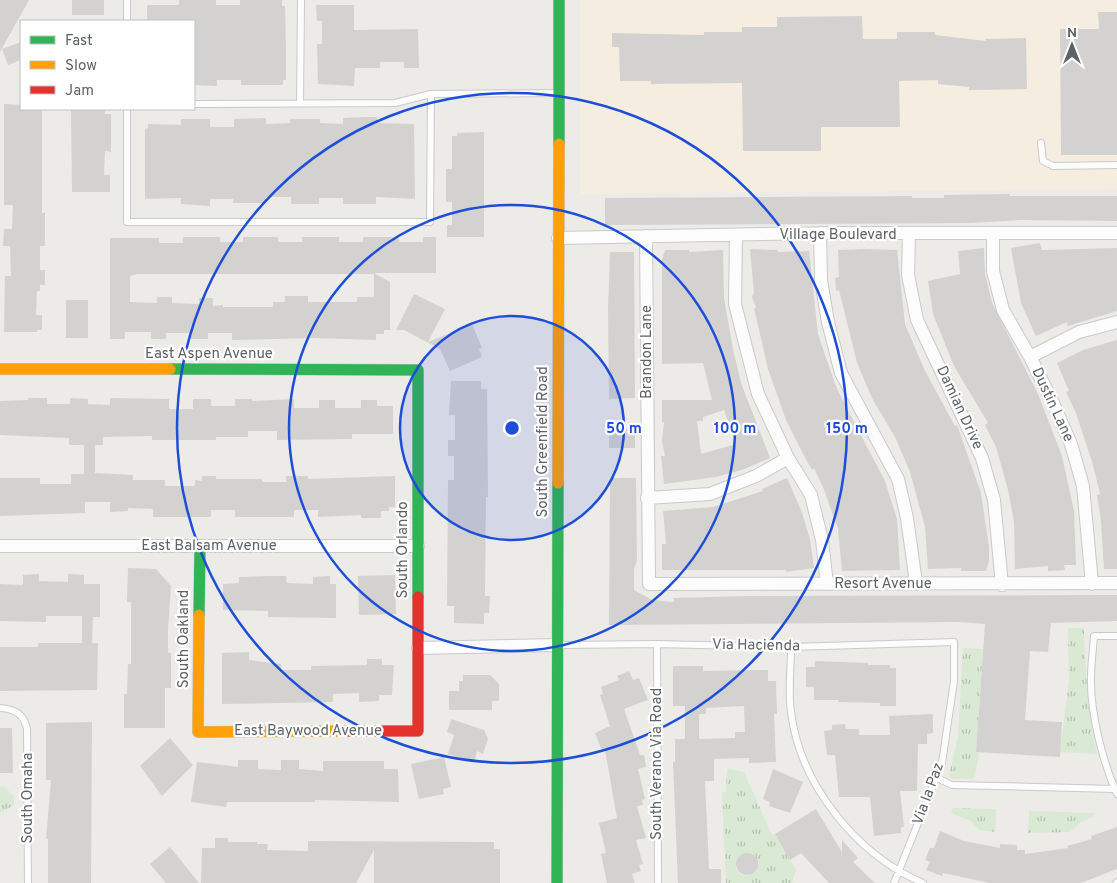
<svg xmlns="http://www.w3.org/2000/svg" width="1117" height="883" font-family="Overpass,sans-serif">
	<style>
		.commercial { fill: #f6ede1 }
		.park { fill: url(#park-tufts); fill-rule: evenodd }
		.building { fill: #d4d2d1; fill-rule: evenodd }
		.lines { fill: none; stroke-linecap: round; stroke-linejoin: round }
		.lane-casing { stroke: #c9caca; stroke-width: 8 }
		.street-casing { stroke: #c9caca; stroke-width: 14 }
		.fast-casing { stroke: #c7c8c7; stroke-width: 12 }
		.slow-casing { stroke: #c7c8c7; stroke-width: 12 }
		.jam-casing { stroke: #c7c8c7; stroke-width: 12 }
		.lane { stroke: #fcfcfc; stroke-width: 6 }
		.street { stroke: #fcfcfc; stroke-width: 12 }
		.fast { stroke: #30b455; stroke-width: 11 }
		.slow { stroke: #ff9f0a; stroke-width: 11 }
		.jam { stroke: #e5322d; stroke-width: 11 }
		.ring { fill: none; stroke: #1d4ed8; stroke-width: 2.5 }
		.labels { text-anchor: middle; dominant-baseline: central; stroke-width: 4.5; stroke-linejoin: round; paint-order: stroke }
		.street-label { font-size: 15px; fill: #5d6366; stroke: #fff }
		.centre { fill: #1d4ed8; stroke: #fff; stroke-width: 2.5 }
		.ring-label { font-size: 15px; text-anchor: middle; font-weight: bold; fill: #1d4ed8; stroke: #fff; stroke-width: 4.5; stroke-linejoin: round; paint-order: stroke }
	</style>
	<defs>
		<pattern id="park-tufts" width="24" height="20" patternUnits="userSpaceOnUse" patternTransform="scale(1.25)"><rect width="24" height="20" fill="#d9e9d3"/><path d="M3 7l-1-3M5 7V3M7 7l1-3M15 17l-1-3M17 17v-4M19 17l1-3" fill="none" stroke="#b3c0af"/></pattern>
	</defs>
	<rect width="100%" height="100%" fill="#edebe8"/>
	<!-- commercial -->
	<path class="commercial" d="M580,0H1117V189L580,194Z"/>
	<!-- park -->
	<path class="park" d="M1068,628H1084C1085,671 1088,712 1097,754L1060,752L1069,680Z
		M963,648L983,649L976,752L979,753L975,776L971,779H951L949,775L958,737Z
		M727,769L744,772L772,835L775,834L796,870L792,883H726L722,792H726ZM742,854H751L757,860V869L749,876L741,875L736,869V860Z
		M0,786L6,788L14,797V805L0,813Z
		M953,808L996,809L995,832L979,830L971,821L951,813Z
		M1029,811L1094,813L1093,817L1081,822L1070,832L1028,833Z"/>
	<!-- building -->
	<path class="building" d="M0,0H29L0,52Z
		M72,0H104V15H72Z
		M179,0H216V5H240V0H282V6H285L286,48V80H283V85H241V80H217V86L194,85V21H147V5H179Z
		M316,5H354V30L418,29L419,68H404V62H380V68H355L354,86L318,84L317,44H322V21H317Z
		M1098,12H1117V155H1061L1060,29H1099Z
		M862,16L863,39H897V32H935V35L986,41L985,39L1026,38L1027,89L969,90V87L938,84V80L899,81L900,127H821V151H743L742,83L651,84V81H620L619,47H612V33L704,35V32H742V27H777V17Z
		M21,42V60L8,65L2,49Z
		M4,104L21,105V109H42V213H45V246H40V270H45V285H40V291H37L36,315H42V330H37V332H4L5,276H11L10,246H3L4,229H12L13,205H4Z
		M71,109H105V114H111V152L105,151L104,175H110V192H72Z
		M366,117H377V123L414,124L415,199L376,197V204H343V198H319V204H291V197H266V203H233V199H210V206L181,204V198L145,199V129L148,128V124L181,125V119H210V127H234V119L266,118V124L290,123V119H320V123L343,124V118Z
		M484,132V237H447V225H452V202H446V169H452V136H457V133Z
		M1010,194V196H1117V221L1021,220L971,223L605,225V198L912,196V198H944V195Z
		M183,237H220V242H243V237H278V242H302V237H339V242H363V237H399V242H423V237H436V273H374L390,282V330H384V334H376V340L315,338L232,340V333H208V339H191V333H166V339H151V332H125V339H110V238H159V243H183ZM138,274H374V297H357V302H308V296H285V302H273V307H223V305L213,306V298H199V304L172,303V297H157V303L130,302V276Z
		M1040,243L1042,250L1117,248V311L1068,326L1067,322L1036,336L1021,303L1011,248Z
		M984,248L985,273L992,303L1038,394L1062,456L1074,511L1076,565H1064L1065,570L1048,571V566L1015,569L1014,522L1008,490L996,447L985,425L988,423L954,366L933,314L928,281L960,274L958,251Z
		M750,249L778,250V252L809,251L818,334L835,384L846,407L885,481L897,519L900,570L842,571L838,529L823,487L814,468L812,470L801,450L786,420L768,369L754,308H756L752,297L754,293Z
		M864,249L897,250L905,324L925,371L955,426L957,425L981,493L989,547V561L986,571H961V568L928,569L925,527L910,472L896,439L873,400L857,363L839,290L836,291L835,278L839,277L838,250Z
		M665,250H689V252L723,250L724,298L733,349L741,383L770,458L742,470L716,477L664,484L661,456H665L662,441L664,422H662V400H712L703,363L662,364V260ZM724,410L736,444L701,454L697,421H703V417Z
		M610,252H634L635,398L609,399L608,309Z
		M414,294L445,309L428,342L472,324L482,348L479,349L482,357L450,371L440,349L404,330H396Z
		M66,300H88V338H66Z
		M1117,340V569H1104L1101,521L1097,495L1100,494L1093,465L1076,413L1066,392L1069,391L1057,363L1083,350Z
		M451,381H481V389H487L488,497H486L485,596H490L489,613H484V624L454,623V606H447L448,480H454V456H448V440H455V415H449Z
		M28,398H47V404H70V398L88,399V404L110,405V398L169,399V409H193V399H211V406H235V399H252V401L294,399V408H319V400H335V408H361V400H377V406H393V434H352V439L277,440V431H248V437H216V440H152V436L103,437V445H95V473L133,475V480H165V486H195V480L202,481V476H216V479H262V482H286V476H308V479L395,476V507H389V511H381V518H361V515L318,517V510H294V517H235V510H211V517H153V509L128,508V511L110,512V502H85V513L0,516V478H40V484H71V474H84V445H69V438L0,435V401L28,400Z
		M609,428H635V448H609Z
		M610,478H636L637,561L634,569V590L652,600L674,602V598L745,596L1117,595V621L1051,623L1048,652L1030,651L1025,720L1062,722L1060,757L976,752L985,624L958,622L609,625Z
		M787,478L801,510L810,539L814,568L786,572V570H662V544H666L663,511L713,507L763,491L762,489Z
		M128,568L156,569L171,586L168,630V653H171V688H165V728H124V694H127L128,664H131V602H127Z
		M39,574V581L68,582V574L84,575V584H100V617H93L92,643H98L97,690L0,691V647H38V643H82V616H46V622L0,621V584L23,585V575Z
		M395,575L396,614L359,615L358,576Z
		M269,576H286L287,583L313,584V577L330,576V584H336V618L268,617V611L223,610V584L239,583V577Z
		M249,652V660L281,664V670H311V666L367,665V659H382V665H394L392,695H379V701L359,702V693L333,694V702L222,704V653Z
		M815,661L868,663V665H890V668H896V706H880V703L838,702V700H814V687H806V667H815Z
		M673,666H703V671L768,670V681H776L777,714H774L776,762L749,763V758L714,759V781H705L709,869H721V883H678L673,762H675V739H685V706H673ZM744,706L745,732H735V738L699,739V714H706V708Z
		M629,671L633,680L639,678L648,700L624,709L640,755H644L646,767L638,769L645,799L642,800L643,805L637,806L646,838L636,840L643,864L639,865L641,871L632,874L635,883H607L601,854L606,853L599,823L617,818L605,750L602,751L595,733L610,726L600,695L603,694L601,687L619,680L617,676Z
		M463,675H490L499,684V701H492V710H449V691H459V681H463Z
		M933,714V733L927,734V744H918L917,791H900L904,827H901V833L874,836L870,797H839L835,755H827L824,731L832,730V725L845,724L846,729H859V735H890L889,716Z
		M451,719L484,730L488,739L483,754L477,751L474,762L448,754L454,735L447,732Z
		M92,722L91,883H48V839H46L51,780H46V723Z
		M0,728H12L13,773H0Z
		M170,738L193,765L162,796L140,766Z
		M444,757L451,787L443,789L444,794L419,799L411,764Z
		M238,760H258V769L281,770V760H299V769L323,771V761H384V769H398L399,802L315,800V802H227L226,807L191,802L197,762L238,767Z
		M773,769L803,782L790,813L769,806L770,802L763,799Z
		M816,809L842,852V840L858,858L853,862L875,883H829L801,853L790,860L775,834Z
		M1117,827V869L1081,883H990L943,873L942,876L926,870L930,862L925,860L930,848H934L940,831L964,841L1000,848V844L1017,845V850H1025V854L1068,848L1067,846L1092,839L1091,836Z
		M215,838H228V842H257V844H268L267,850L308,851V841L494,842V849H500V883H374V850L356,883H201L202,848H215Z
		M170,847L199,883H166L150,864Z
		M736 864a11 11 0 1 1 22 0a11 11 0 1 1-22 0Z"/>
	<g class="lines">
		<defs>
			<path id="lane" d="M127,0V21
				M300,103L301,0
				M194,104L395,103L431,94L556,93
				M127,109V222H430L431,94
				M1041,143L1043,161L1053,166L1117,165
				M1117,636H1094C1093,650 1091,664 1091,678C1090,712 1103,763 1117,794
				M657,644L658,883
				M560,645L657,644L791,647L954,642V681L942,763L894,883
				M791,647C791,668 788,691 791,712C800,785 857,855 923,883
				M0,708C15,709 24,714 27,729L28,883
				M937,778L952,785L1115,789
				M1116,883L1117,882"/>
			<path id="street" d="M820,233L821,280L828,322L841,373L898,479L907,518L916,583
				M993,233V271L1003,310L1030,357L1053,403L1071,444L1083,486L1092,584
				M909,235L908,275L917,320L982,458L994,500L1002,585
				M646,236L649,584L1117,583
				M736,236L735,304L758,394L788,458L811,495L822,540L827,584
				M558,238L820,233H1117
				M1030,357L1079,332L1117,322
				M647,498L710,494L756,476L788,458
				M0,546H418
				M418,648L559,645"/>
			<path id="fast" d="M559,144V0
				M170,369L418,370V597
				M199,615L200,546
				M557,883L558,483"/>
			<path id="slow" d="M0,369H170
				M558,483L559,144
				M199,615L198,732L344,731"/>
			<path id="jam" d="M344,731H418V597"/>
		</defs>
		<!-- lane casing -->
		<use href="#lane" class="lane-casing"/>
		<!-- street casing -->
		<use href="#street" class="street-casing"/>
		<!-- fast casing -->
		<use href="#fast" class="fast-casing"/>
		<!-- slow casing -->
		<use href="#slow" class="slow-casing"/>
		<!-- jam casing -->
		<use href="#jam" class="jam-casing"/>
		<!-- lane -->
		<use href="#lane" class="lane"/>
		<!-- street -->
		<use href="#street" class="street"/>
		<!-- fast -->
		<use href="#fast" class="fast"/>
		<!-- slow -->
		<use href="#slow" class="slow"/>
		<!-- jam -->
		<use href="#jam" class="jam"/>
	</g>
	<!-- distance rings -->
	<circle cx="512" cy="428" r="112" fill="#1d4ed8" fill-opacity=".12"/>
	<g class="ring">
		<circle cx="512" cy="428" r="112"/>
		<circle cx="512" cy="428" r="223"/>
		<circle cx="512" cy="428" r="335"/>
	</g>
	<g class="labels">
		<!-- street labels -->
		<g class="street-label">
			<text x="838" y="235">Village Boulevard</text>
			<text transform="translate(647 352) rotate(-90)">Brandon Lane</text>
			<text x="209" y="354">East Aspen Avenue</text>
			<text transform="translate(1052 405) rotate(65)">Dustin Lane</text>
			<text transform="translate(959 408) rotate(65)">Damian Drive</text>
			<text transform="translate(543 442) rotate(-90)">South Greenfield Road</text>
			<text x="209" y="546">East Balsam Avenue</text>
			<text transform="translate(403 550) rotate(-90)">South Orlando</text>
			<text x="883" y="584">Resort Avenue</text>
			<text transform="translate(184 639) rotate(-90)">South Oakland</text>
			<text transform="translate(756 646) rotate(1)">Via Hacienda</text>
			<text x="308" y="731">East Baywood Avenue</text>
			<text transform="translate(657 764) rotate(-90)">South Verano Via Road</text>
			<text transform="translate(929 794) rotate(-70)">Via la Paz</text>
			<text transform="translate(28 798) rotate(-90)">South Omaha</text>
		</g>
	</g>
	<circle cx="512" cy="428" r="8" class="centre"/>
	<g class="ring-label">
		<text x="624" y="433">50 m</text>
		<text x="735" y="433">100 m</text>
		<text x="847" y="433">150 m</text>
	</g>
	<!-- legend -->
	<rect x="20" y="20" width="175" height="90" fill="#ffffff" stroke="#bec1c2"/>
	<rect x="30" y="36" width="25" height="8" fill="#30b455" stroke="#bec1c2"/>
	<text x="65" y="45" font-size="15" fill="#5d6366">Fast</text>
	<rect x="30" y="61" width="25" height="8" fill="#ff9f0a" stroke="#bec1c2"/>
	<text x="65" y="70" font-size="15" fill="#5d6366">Slow</text>
	<rect x="30" y="86" width="25" height="8" fill="#e5322d" stroke="#bec1c2"/>
	<text x="65" y="95" font-size="15" fill="#5d6366">Jam</text>
	<!-- north arrow -->
	<g transform="translate(1072 45)" stroke="#ffffff" stroke-width="4" paint-order="stroke">
	<path d="M0-4L9 19L0 12L-9 19Z" fill="#5d6366"/>
	<text y="-8" font-size="14" font-weight="bold" text-anchor="middle" fill="#5d6366">N</text>
	</g>
</svg>
